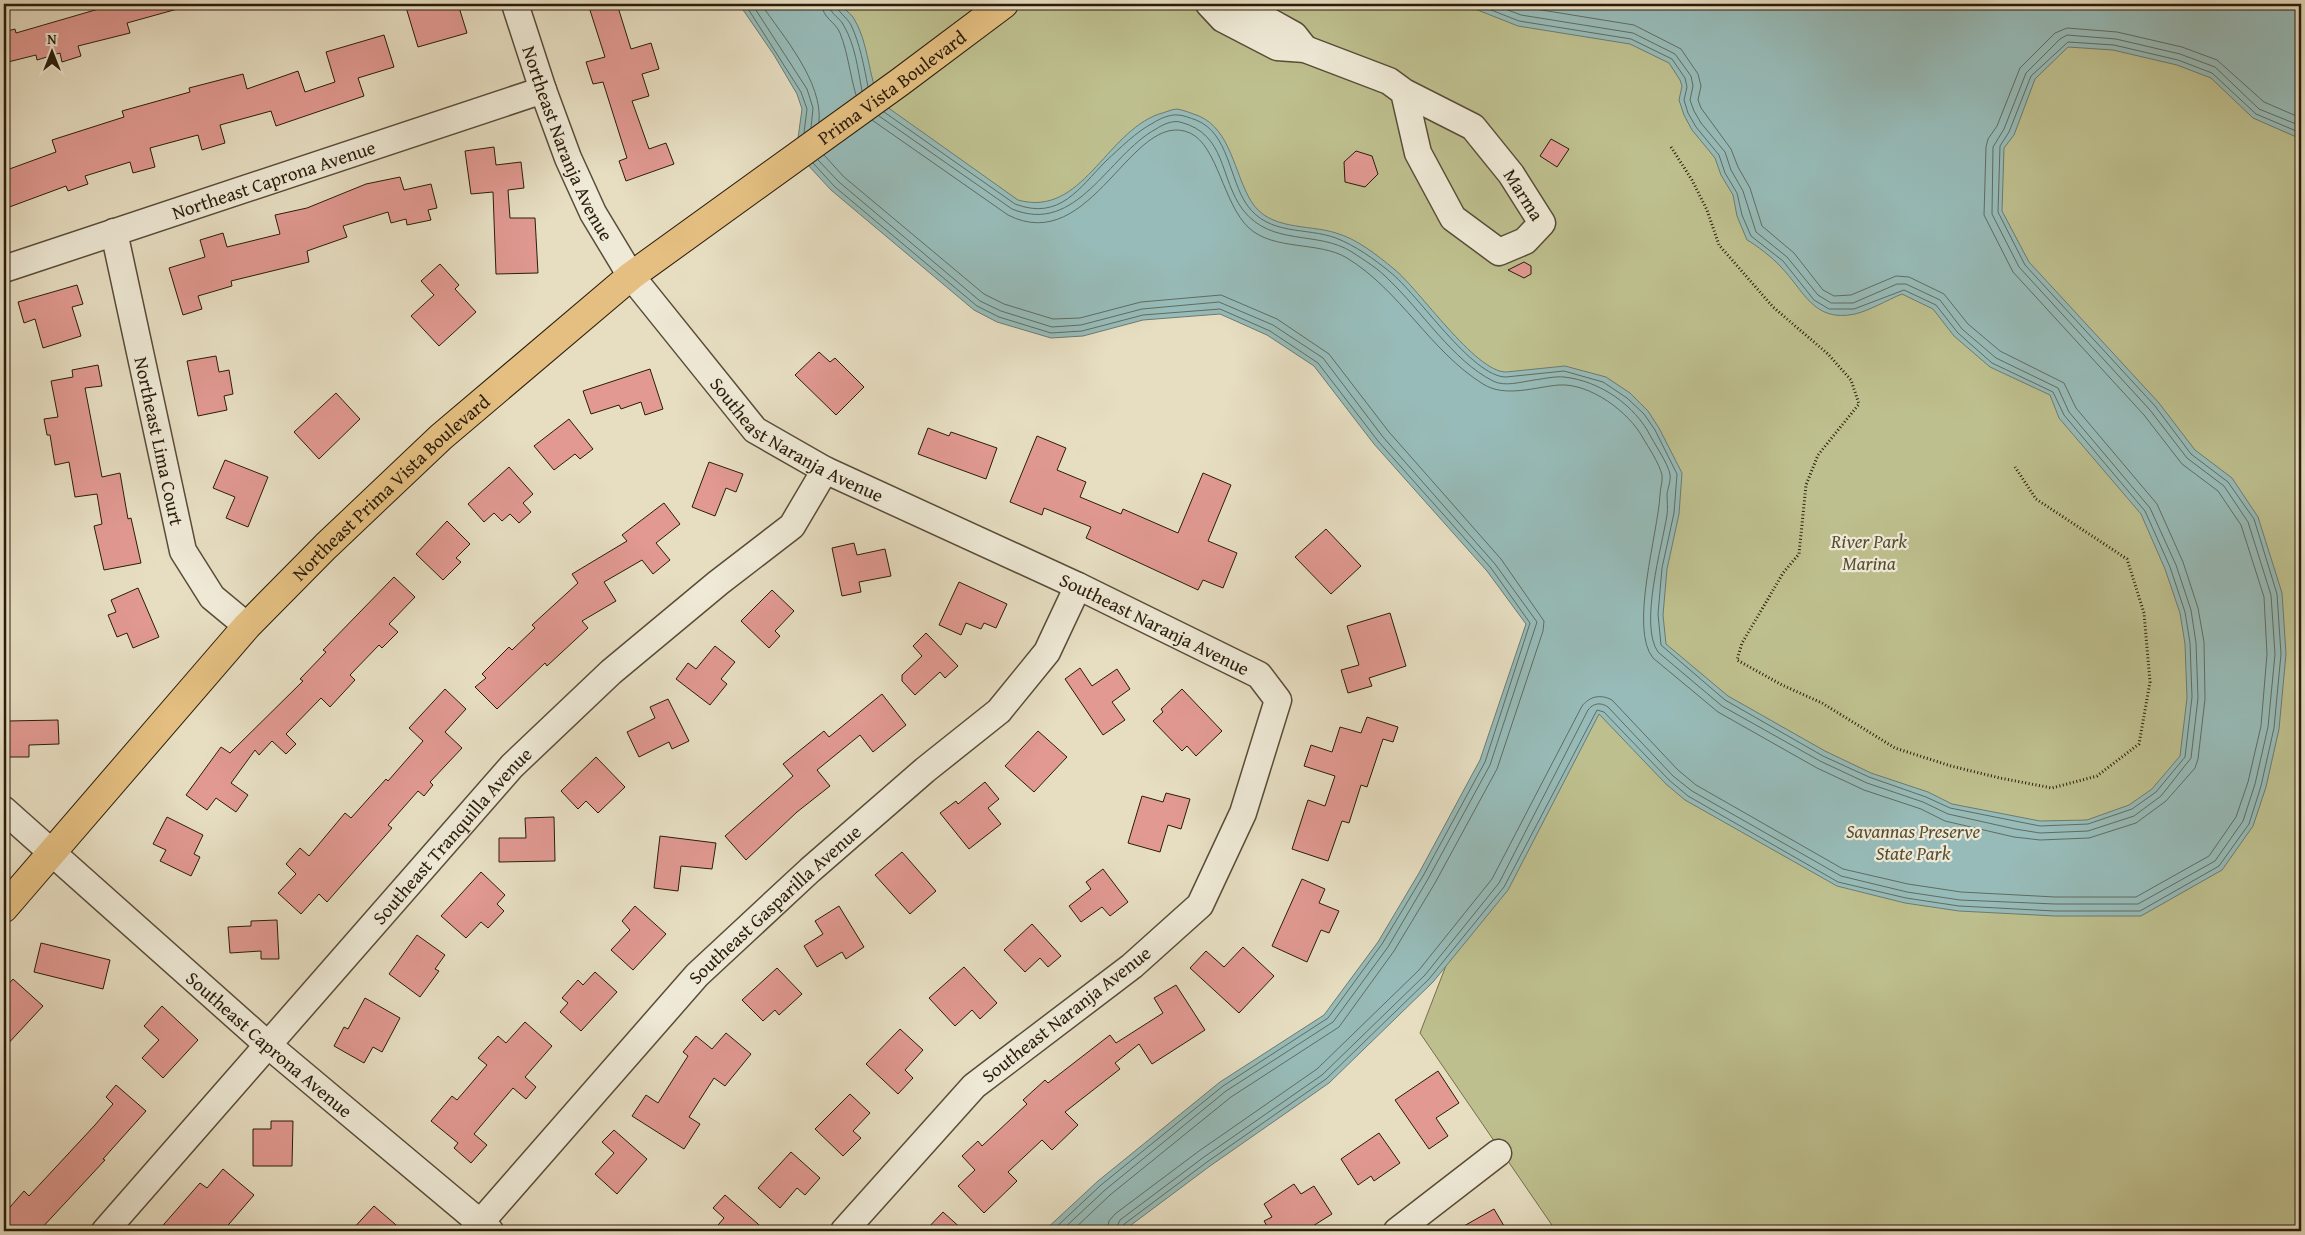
<svg xmlns="http://www.w3.org/2000/svg" width="2305" height="1235" font-family="'Gentium Book Plus',serif">
	<style>
		.green { fill: #bebf8e; stroke: #746e4c }
		.water { fill: #97bbb8; stroke: #6b7b72 }
		.lines { fill: none; stroke-linecap: round; stroke-linejoin: round }
		.shore { stroke: #606c61; stroke-width: 1 }
		.building { fill: #e19991; stroke: #2a1c0a }
		.minor-casing { stroke: #594c38; stroke-width: 29 }
		.major-casing { stroke: #2a1c0a; stroke-width: 30 }
		.path { stroke: #2a1c0a; stroke-width: 3; stroke-dasharray: 1 2.5; stroke-linecap: butt }
		.minor { stroke: #efead7; stroke-width: 26 }
		.major { stroke: #e4bf81; stroke-width: 28 }
		.labels { text-anchor: middle; dominant-baseline: central; stroke-width: 4.5; stroke-linejoin: round; paint-order: stroke }
		.street-label { font-size: 19px; fill: #2a1c0a; stroke: #efead7 }
		.park-label { font-size: 19px; font-style: italic; fill: #564d32; stroke: #efead7 }
	</style>
	<rect width="100%" height="100%" fill="#e7dec2"/>
	<filter id="stains"><feTurbulence type="fractalNoise" baseFrequency=".004" numOctaves="4"/><feColorMatrix values="0 0 0 0 .2 0 0 0 0 .09 0 0 0 0 .02 0 0 0 .5 -.17"/></filter>
	<radialGradient id="worn" r=".72"><stop offset=".6" stop-color="#630" stop-opacity="0"/><stop offset="1" stop-color="#630" stop-opacity=".3"/></radialGradient>
	<!-- green -->
	<path class="green" d="M786,4H2301V1231H1556L1420,1033L1499,828L1598,586L1351,309L879,177Z"/>
	<!-- water -->
	<path class="water" d="M739,4H838C843,8 849,12 853,17C869,42 868,76 880,102L1018,200C1082,218 1105,133 1159,114C1164,113 1172,109 1177,109C1184,110 1193,114 1199,116C1231,130 1234,173 1251,201C1269,231 1308,224 1336,233C1357,239 1377,255 1394,269C1419,289 1475,372 1506,372L1565,366L1606,377L1630,393L1648,411L1659,428L1682,473L1679,514L1667,569L1663,615L1666,644L1728,696L1825,751L1871,773L1928,792L1952,804L2040,821L2087,820L2129,805L2152,789L2180,756L2187,698L2185,644L2180,613L2165,569L2141,514L2059,418L2050,395L1990,367L1954,336L1933,309L1902,294C1887,300 1871,310 1855,314C1813,323 1804,290 1780,266C1774,259 1755,244 1747,240L1737,216L1733,195L1721,175L1715,158L1692,130L1684,115L1679,100L1682,86L1680,80L1669,63L1630,44L1518,26L1475,9L1468,4H2301V139L2253,118L2211,78L2177,65L2113,50L2068,47L2035,79L2014,135L2004,148L2002,211L2029,262L2159,403L2195,450L2232,478L2258,517L2282,593L2286,654L2279,729L2266,787L2253,826L2222,870L2141,916H2055L1959,911L1905,903L1837,886L1685,800L1666,784L1599,714L1508,890L1433,982L1329,1083L1210,1166L1123,1231H1044L1098,1181L1220,1082L1324,1015L1378,942L1419,873L1480,760L1526,624L1487,571L1374,444L1314,366L1267,335L1220,314L1143,320L1083,336L1051,338L997,322L974,310L831,190L807,164L798,138L802,109L797,94L774,55Z"/>
	<g class="lines">
		<!-- shore -->
		<path class="shore" d="M745,4L801,92L807,109L804,133
			M752,4L807,89L813,108L811,128
			M761,4C783,36 823,82 819,122
			M822,4C822,18 835,21 840,33C848,53 850,75 856,95
			M829,4C830,15 840,17 844,26C855,45 858,69 862,91
			M836,4C837,12 847,17 851,25C860,44 864,66 868,87
			M884,112L1015,204C1060,221 1079,188 1106,161C1120,148 1136,132 1153,123C1159,119 1170,114 1178,115C1183,115 1190,118 1196,120C1229,133 1229,179 1247,205C1269,236 1306,227 1336,238C1356,246 1374,259 1390,272C1418,294 1472,377 1506,377L1564,371L1603,382L1627,398L1644,414L1655,430L1677,474L1674,513L1662,568L1658,614L1661,645L1725,700L1823,756L1869,777L1926,797L1950,808L2040,826L2088,824L2132,809L2156,792L2185,757L2192,697L2190,643L2185,612L2170,567L2145,511L2064,415L2053,392L1992,363L1958,333L1936,305L1904,290L1854,309H1829L1814,300L1783,261L1751,236L1742,215L1737,193L1725,173L1719,155L1696,127L1688,113L1684,100L1687,87L1685,78L1672,59L1631,39L1519,21L1476,4
			M879,116L1012,209C1077,236 1108,155 1156,129C1162,125 1172,120 1180,122C1227,134 1219,178 1243,210C1272,247 1317,230 1352,252C1364,260 1379,269 1389,280C1421,310 1453,361 1493,381C1504,387 1521,382 1534,380C1543,379 1555,376 1564,377C1600,381 1635,405 1651,437C1657,448 1667,462 1670,474C1671,480 1668,488 1667,494C1667,501 1668,508 1667,515C1662,547 1639,625 1658,652L1722,706L1820,761L1867,783L1923,802L1948,814L2015,829L2040,833L2088,831L2134,816L2161,796L2191,758L2198,698L2196,643L2191,610L2176,565L2150,508L2069,412L2058,388L1996,358L1962,329L1940,300L1906,284H1897L1853,303H1831L1818,295L1787,257L1756,232L1743,191L1731,170L1725,152L1701,123L1694,111L1690,100L1693,86L1691,76L1675,54L1633,33L1521,15L1492,4
			M872,120L1008,215C1092,258 1132,107 1190,133C1218,146 1223,204 1249,228C1274,251 1319,241 1347,258C1401,291 1430,351 1483,384C1505,398 1535,387 1559,385C1590,383 1629,412 1643,438C1649,448 1659,463 1662,475C1663,481 1660,489 1660,495C1658,533 1629,629 1653,658L1718,712L1817,768L1864,790L1921,809L1945,821L2014,837L2040,840L2089,838L2136,823L2166,801L2195,768L2198,759L2205,699L2204,642L2198,608L2183,562L2157,504L2076,408L2064,383L2000,351L1968,324L1944,294L1909,277L1896,276L1851,295L1834,296L1823,290L1794,253L1762,226L1750,188L1738,167L1731,149L1701,108L1698,100L1701,86L1698,74L1681,49L1634,25L1523,7L1513,4
			M824,155L844,177L984,294L1004,304L1053,319L1080,318L1141,302L1221,295L1277,319L1329,354L1389,432L1501,559L1544,621L1543,631L1497,769L1435,883L1394,951L1339,1027L1231,1097L1110,1195L1072,1231
			M818,160L839,182L980,301L1001,311L1052,327L1081,325L1142,309L1219,302L1273,325L1323,358L1383,437L1495,564L1537,622L1490,765L1428,879L1388,947L1333,1022L1226,1091L1105,1190L1061,1231
			M813,163L835,187L977,306L999,317L1051,333L1082,331L1143,315L1220,309L1270,331L1318,363L1378,441L1491,568L1530,623L1485,762L1423,876L1382,944L1328,1018L1223,1086L1101,1185L1052,1231
			M1107,1231L1109,1221L1115,1214L1199,1151L1317,1069L1419,970L1492,879L1582,706C1590,696 1601,694 1612,700L1678,770L1696,785L1843,869L1908,884L1961,892L2055,897H2136L2209,856L2236,817L2248,782L2261,726L2267,654L2264,597L2241,525L2218,491L2182,464L2144,415L2013,272L1984,215L1986,147L1988,139L1997,126L2020,68L2055,33L2067,28L2117,32L2182,47L2217,60L2264,102L2301,118
			M1115,1231L1120,1220L1204,1157L1322,1075L1425,975L1499,883L1588,710C1593,703 1601,702 1608,707L1673,776L1692,791L1841,876L1907,892L1960,900L2055,904H2138L2215,861L2243,821L2255,784L2268,727L2275,654L2271,595L2248,522L2224,486L2187,458L2150,410L2019,267L1992,214L1993,147L2004,129L2026,73L2060,39L2067,35L2116,39L2180,54L2215,67L2259,109L2301,126
			M1121,1231L1123,1225L1207,1162L1326,1079L1429,979L1504,887L1597,710L1604,712L1669,780L1688,796L1838,882L1906,898L1959,906L2055,911H2140L2219,866L2249,824L2261,786L2274,728L2281,654L2277,594L2254,519L2228,482L2191,454L2155,406L2025,265L1998,212L2000,146L2009,132L2031,76L2068,42L2114,45L2178,60L2212,73L2256,114L2301,133"/>
	</g>
	<!-- building -->
	<path class="building" d="M101,4H180L181,8L127,23L130,33L78,46L81,56L62,62L60,53L37,60L36,55L4,63V32L15,29L16,33L102,8Z
		M405,4H458L467,33L418,47Z
		M588,4H617L631,49L651,43L659,69L642,74L649,96L632,101L649,149L666,143L674,164L626,181L619,161L627,158L603,82L593,84L586,62L605,57Z
		M384,35L394,67L358,78L364,96L276,126L271,111L220,125L225,143L202,150L198,135L150,148L155,167L133,173L130,162L85,176L88,184L68,191L66,186L4,209V171L56,152L52,140L124,117L122,111L190,92L189,88L243,74L247,89L298,71L305,92L335,82L326,52Z
		M1551,139L1569,149L1557,167L1540,156Z
		M494,147L496,165L521,162L524,188L508,190L510,218H535L538,273L496,274L493,192L471,194L465,151Z
		M1356,151L1372,156L1378,174L1365,187L1345,182L1344,162Z
		M400,177L404,190L431,184L437,208L428,210L431,220L407,225L406,219L391,223L388,212L343,226L347,237L307,251L309,262L231,281L232,286L198,296L202,309L183,315L169,268L205,257L200,240L223,233L227,247L280,234L275,215L307,208L366,184Z
		M1524,262L1531,266V274L1524,278L1508,270Z
		M440,264L459,285L455,289L476,312L439,346L411,316L434,295L421,281Z
		M77,285L83,304L72,307L81,336L43,348L35,319L24,323L18,302Z
		M819,352L830,362L835,358L864,387L836,415L795,375Z
		M216,356L219,372L229,370L233,394L224,396L227,410L198,416L187,361Z
		M98,365L102,386L85,388L102,477L120,473L128,519L131,518L141,563L104,570L94,526L102,524L97,494L75,497L69,462L55,465L50,435H47L44,419L58,417L51,381L73,377L72,370Z
		M650,369L663,409L645,415L641,402L621,409L619,405L591,414L583,391Z
		M336,393L360,419L319,459L294,432Z
		M569,419L593,449L580,459L575,454L554,470L534,446Z
		M928,428L949,436L951,432L997,448L986,479L918,454Z
		M1037,436L1066,448L1057,470L1086,482L1080,497L1121,514L1123,509L1178,533L1203,473L1231,485L1208,541L1237,553L1223,588L1203,580L1198,590L1086,538L1091,527L1044,508L1042,515L1010,502Z
		M225,460L268,477L248,527L226,518L235,497L213,488Z
		M709,462L743,474L736,492L726,488L715,516L692,507Z
		M509,467L533,494L523,503L531,512L519,523L510,514L502,521L494,513L484,522L468,504Z
		M664,503L680,524L656,543L670,560L653,574L642,560L604,582L616,601L582,621L588,628L547,666L545,663L497,709L475,687L486,678L482,674L509,647L512,650L535,628L532,625L578,583L572,574L627,541L622,535Z
		M447,521L470,544L456,558L461,562L443,580L416,554Z
		M1326,529L1361,566L1331,594L1295,557Z
		M854,543L857,555L885,549L891,576L859,582L861,592L842,596L832,548Z
		M394,577L415,597L389,624L398,632L382,648L379,645L350,675L355,680L330,707L321,698L286,734L296,744L286,754L272,741L259,755L255,750L231,783L248,795L236,812L216,798L207,810L186,795L221,747L230,753L303,681L300,679L326,652L323,650Z
		M959,582L1007,604L996,628L984,623L981,629L966,623L961,635L939,625Z
		M138,588L159,637L133,648L127,633L117,637L108,615L116,612L111,600Z
		M772,590L794,611L775,631L780,636L769,648L741,621Z
		M1390,613L1406,666L1369,678L1372,686L1348,693L1341,670L1359,665L1347,626Z
		M926,633L958,666L945,678L940,672L915,695L902,681V675L922,656L913,646Z
		M715,646L735,662L721,679L727,684L710,705L676,679L688,663L696,669Z
		M1080,668L1092,686L1117,669L1130,689L1112,702L1125,720L1103,735L1065,679Z
		M445,689L466,709L445,732L462,748L430,782L433,785L424,796L418,791L388,825L392,828L327,902L319,894L301,914L278,893L296,874L286,864L300,848L309,856L345,813L351,818L386,779L388,781L423,741L409,728Z
		M1182,689L1222,731L1196,756L1187,746L1182,751L1153,721L1163,712L1161,709Z
		M882,694L906,725L873,752L860,735L817,770L830,786L797,812L746,860L725,836L793,776L783,764L824,731L829,737Z
		M668,699L689,741L672,749L669,742L639,757L627,732L655,718L650,707Z
		M1367,717L1398,727L1393,742L1383,739L1367,787L1361,785L1349,823L1342,821L1328,861L1292,849L1308,800L1325,806L1335,776L1304,766L1311,745L1332,752L1340,727L1361,733Z
		M58,720L59,744L29,745V757H9L8,721Z
		M1038,731L1067,757L1034,792L1005,766Z
		M596,757L625,787L598,813L586,801L578,809L561,791Z
		M985,782L999,799L988,808L1001,824L969,849L940,813L956,801L958,804Z
		M1166,793L1190,799L1181,829L1168,825L1160,852L1128,843L1142,796L1163,802Z
		M167,817L203,835L194,854L200,857L191,876L160,861L166,850L153,844Z
		M554,817L555,861L499,862V838H526L525,818Z
		M660,836L716,843L712,869L681,866L678,891L654,888Z
		M902,852L936,891L910,914L875,875Z
		M1103,869L1128,902L1110,916L1102,907L1081,922L1069,906L1091,889L1086,882Z
		M481,872L505,895L497,904L504,911L488,928L481,922L466,938L441,916Z
		M1302,879L1325,889L1319,903L1339,911L1329,933L1321,930L1307,962L1272,946Z
		M635,906L666,934L633,970L611,950L630,930L622,921Z
		M839,906L864,947L846,959L842,952L817,967L804,946L823,934L815,921Z
		M277,920L279,959H261V951L230,953L228,927L251,926V921Z
		M1032,924L1061,956L1048,967L1040,958L1025,972L1004,950Z
		M417,935L445,955L435,969L439,971L420,997L389,974Z
		M41,943L110,960L103,989L34,972Z
		M1243,947L1274,976L1239,1013L1190,968L1206,951L1224,967Z
		M964,967L997,1003L980,1019L972,1010L955,1026L929,998Z
		M777,968L802,994L779,1015L775,1010L763,1021L742,1000Z
		M595,972L617,992L581,1031L560,1012L568,1003L562,998L578,980L583,985Z
		M13,979L43,1006L4,1048V989Z
		M1176,985L1205,1030L1152,1064L1139,1044L1115,1063L1120,1069L1065,1112L1078,1125L1052,1150L1042,1140L1008,1172L1017,1181L984,1213L958,1186L975,1170L962,1156L978,1141L982,1146L1027,1104L1023,1100L1045,1080L1048,1083L1110,1035L1116,1043L1163,1013L1154,998Z
		M365,998L400,1018L382,1052L373,1047L364,1063L334,1046L344,1027L348,1029Z
		M162,1006L198,1040L163,1078L142,1058L159,1040L144,1026Z
		M525,1022L552,1046L525,1077L536,1087L526,1099L513,1088L474,1134L487,1145L471,1163L454,1148L458,1143L431,1121L452,1096L457,1100L487,1065L478,1058L498,1036L506,1043Z
		M900,1029L923,1050L905,1070L913,1078L898,1094L866,1064Z
		M726,1033L751,1054L725,1086L714,1078L689,1117L700,1124L684,1149L632,1116L646,1095L658,1103L688,1056L683,1052L696,1036L712,1049Z
		M1438,1071L1459,1103L1436,1118L1448,1136L1429,1149L1395,1100Z
		M116,1085L146,1111L103,1159L105,1160L39,1231H4V1214L24,1191L29,1196L95,1125L113,1104L106,1097Z
		M850,1094L870,1113L853,1131L861,1138L843,1156L815,1129Z
		M271,1121H293L292,1166H253V1129H271Z
		M614,1130L647,1159L617,1194L595,1174L614,1153L602,1142Z
		M1379,1133L1400,1163L1374,1181L1371,1176L1358,1185L1341,1159Z
		M791,1152L820,1178L805,1195L797,1188L780,1208L758,1188Z
		M223,1169L254,1195L223,1231H158L200,1183L207,1188Z
		M1294,1184L1301,1194L1314,1186L1332,1214L1305,1231H1270L1264,1221L1272,1217L1264,1204Z
		M725,1195L766,1231H713L724,1218L713,1208Z
		M374,1206L403,1231H351Z
		M1494,1209L1507,1231H1455Z
		M943,1212L964,1231H925Z"/>
	<g class="lines">
		<defs>
			<g id="minor">
				<path id="s1" d="M515,4L543,90L568,158L593,213L631,276L755,430L825,470L1078,586L1259,675L1278,700L1243,813L1200,905L1132,966L974,1086L844,1231"/>
				<path id="s2" d="M1209,4L1223,19L1277,47L1305,49L1389,81L1404,92L1473,127L1511,174L1542,223L1525,241L1499,252L1453,218L1418,153L1404,92"/>
				<path d="M1238,4L1294,35L1305,49"/>
				<path id="s3" d="M114,232L183,551L212,597L247,626"/>
				<path id="s4" d="M4,269L543,90"/>
				<path id="s5" d="M4,810L268,1045L490,1231"/>
				<path id="s6" d="M105,1231L512,766L611,672L718,583L792,526L825,470"/>
				<path id="s7" d="M473,1231L697,975L810,870L925,770L999,711L1047,652L1078,586"/>
				<path d="M1397,1231L1498,1153"/>
			</g>
			<g id="major">
				<path id="s8" d="M4,908L247,626L326,546L441,437L631,276L900,82L1004,4"/>
			</g>
		</defs>
		<!-- minor casing -->
		<use href="#minor" class="minor-casing"/>
		<!-- major casing -->
		<use href="#major" class="major-casing"/>
		<!-- path -->
		<path class="path" d="M1671,147L1692,180L1707,210L1719,245L1773,307L1828,354L1851,380L1859,404L1818,455L1806,485L1799,554L1783,573L1765,604L1742,643L1737,660L1782,685L1822,703L1895,748L1951,766L2000,778L2052,788L2097,776L2139,744L2150,682L2144,613L2127,559L2036,499L2015,467"/>
		<!-- minor -->
		<use href="#minor" class="minor"/>
		<!-- major -->
		<use href="#major" class="major"/>
	</g>
	<g class="labels">
		<!-- street labels -->
		<g class="street-label">
			<text stroke="none"><textPath href="#s8" startOffset="1214">Prima Vista Boulevard</textPath></text>
			<text stroke="none"><textPath href="#s1" startOffset="149">Northeast Naranja Avenue</textPath></text>
			<text stroke="none"><textPath href="#s4" startOffset="284">Northeast Caprona Avenue</textPath></text>
			<text stroke="none"><textPath href="#s2" startOffset="380">Marma</textPath></text>
			<text stroke="none"><textPath href="#s1" startOffset="534">Southeast Naranja Avenue</textPath></text>
			<text stroke="none"><textPath href="#s3" startOffset="214">Northeast Lima Court</textPath></text>
			<text stroke="none"><textPath href="#s8" startOffset="572">Northeast Prima Vista Boulevard</textPath></text>
			<text stroke="none"><textPath href="#s1" startOffset="939">Southeast Naranja Avenue</textPath></text>
			<text stroke="none"><textPath href="#s6" startOffset="526">Southeast Tranquilla Avenue</textPath></text>
			<text stroke="none"><textPath href="#s7" startOffset="445">Southeast Gasparilla Avenue</textPath></text>
			<text transform="translate(1066 1014) rotate(-38)">Southeast Naranja Avenue</text>
			<text stroke="none"><textPath href="#s5" startOffset="354">Southeast Caprona Avenue</textPath></text>
		</g>
		<!-- park labels -->
		<g class="park-label">
			<text x="1869" y="541">River Park<tspan x="1869" dy="22">Marina</tspan></text>
			<text x="1913" y="831">Savannas Preserve<tspan x="1913" dy="22">State Park</tspan></text>
		</g>
	</g>
	<!-- margin -->
	<rect width="2305" height="1235" fill="none" stroke="#e7dec2" stroke-width="20"/>
	<rect x="5" y="5" width="2295" height="1225" fill="none" stroke="#2a1c0a" stroke-width="2.5"/>
	<rect x="10" y="10" width="2285" height="1215" fill="none" stroke="#2a1c0a"/>
	<!-- north arrow -->
	<g transform="translate(52 52)" stroke="#efead7" stroke-width="4" paint-order="stroke">
	<path d="M0-4L9 19L0 12L-9 19Z" fill="#2a1c0a"/>
	<text y="-8" font-size="14" font-weight="bold" text-anchor="middle" fill="#2a1c0a">N</text>
	</g>
	<rect width="100%" height="100%" filter="url(#stains)"/>
	<rect width="100%" height="100%" fill="url(#worn)"/>
</svg>
